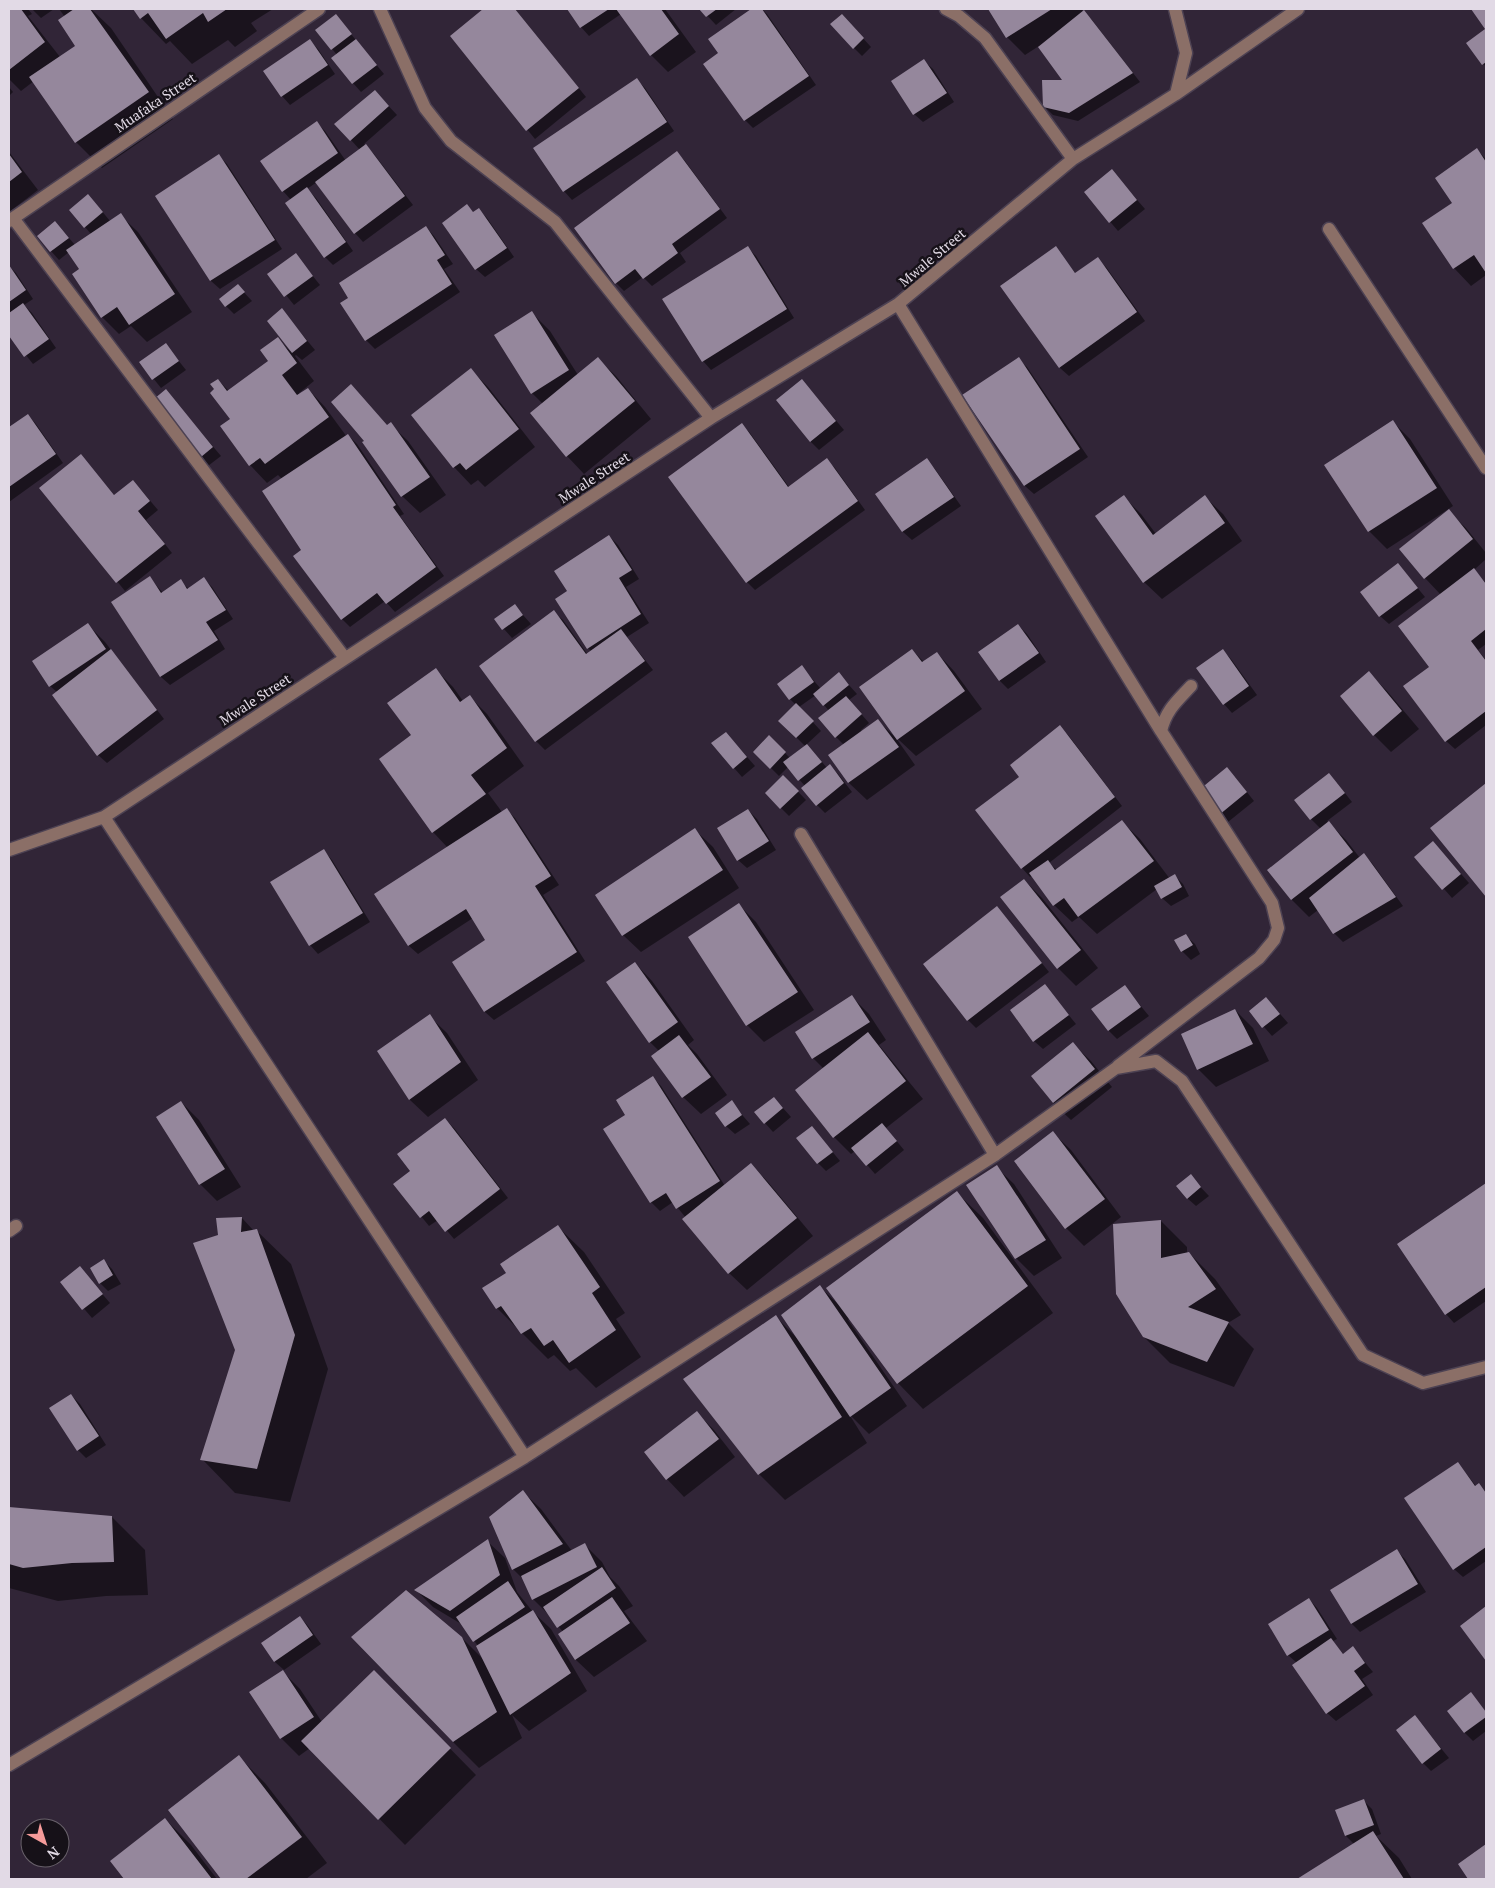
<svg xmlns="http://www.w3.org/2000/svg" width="1495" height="1888" font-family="'PT Serif',serif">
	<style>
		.shadow { fill: #0007 }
		.building { fill: #95879c }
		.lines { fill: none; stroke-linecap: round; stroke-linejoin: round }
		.minor-casing { stroke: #4d4253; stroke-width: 15 }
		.minor { stroke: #8b6f67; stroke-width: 12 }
		.labels { text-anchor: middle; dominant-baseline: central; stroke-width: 5; stroke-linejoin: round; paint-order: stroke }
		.street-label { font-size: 14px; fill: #e2dae6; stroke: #161118 }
	</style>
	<rect width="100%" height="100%" fill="#312537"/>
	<!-- shadow -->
	<path class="shadow" d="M9,9H28L32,14L28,16L60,57L76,46L65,17L59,9H91L111,28L173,119L102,168L76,142L34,81L21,91L9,79Z
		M32,9H54L41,18Z
		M134,9H273L251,23L257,31L235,47L228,40L192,64L170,41L166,44L141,18Z
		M485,9H515L586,97L535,139L451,36Z
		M569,9H665L696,52L668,72L651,55L621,14L589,36L581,27Z
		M701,9H736L716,25Z
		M753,9H762L767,14L816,85L753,128L745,120L720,54L710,39Z
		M989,9H1081L1092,20L1140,82L1078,121L1053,115L1044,106L1065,81L1039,46L1025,55L1007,37Z
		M336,16L384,74L361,92L353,83L337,55L317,30Z
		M850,24L871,47L862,56L854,48Z
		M1486,29V67L1467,43Z
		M310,41L318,49L335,74L290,105L282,96Z
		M924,61L933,69L954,102L923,122L914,114Z
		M637,80L645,88L674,131L572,200L564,191Z
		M9,87L13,92L9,96Z
		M383,100L397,115L364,144L374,154L413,205L363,242L355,233L317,182L307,189L316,198L353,251L333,265L325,257L291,200L283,191L317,123L325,131L346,161L360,150L351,140Z
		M1477,150L1486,159V275L1471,286L1454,268Z
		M9,152L38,190L9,212Z
		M677,153L685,161L727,218L680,253L686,262L652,286L643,277L624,291L616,283Z
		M219,156L227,164L282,249L220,289L211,281L156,196Z
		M1112,171L1145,209L1118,231L1085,192Z
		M96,204L110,221L120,215L138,232L192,312L147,342L131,326L119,334L102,317L80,270L69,252L59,260L51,251L63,231L75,245L91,234L85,227Z
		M467,206L474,213L479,210L487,218L514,257L485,277L476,269Z
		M426,227L434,236L453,264L444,269L460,292L375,349L366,340Z
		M747,247L756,256L794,318L711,370L703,361Z
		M1055,247L1076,274L1097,259L1106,267L1145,321L1069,376L1060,368L1002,286Z
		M296,255L320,285L294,305L269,274Z
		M9,266L16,273L33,299L24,305L32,313L56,348L33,364L9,334Z
		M238,286L252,301L234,314L226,306Z
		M282,310L315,350L302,360L296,355L295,356L314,381L299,393L300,394L308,389L325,407L347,437L348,435L357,444L404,514L400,516L444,576L395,612L385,601L350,627L342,619L303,550L282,479L278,475L267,483L250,465L232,420L216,389L218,380L229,391L269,361L278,339L290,351L292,350Z
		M532,313L550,331L578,375L598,359L616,376L651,419L584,474L567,456L532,414L543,404L532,393Z
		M166,345L186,370L161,388L141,363Z
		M1018,359L1027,367L1088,457L1034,494L1025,486L964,396Z
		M471,370L488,387L535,447L485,487L478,480L471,485L454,467Z
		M802,380L844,430L819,450L811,442Z
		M166,391L221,456L204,469Z
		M28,415L36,424L63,463L9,502V429Z
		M1393,422L1410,439L1453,506L1447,510L1466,528L1486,553V559L1474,570L1486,583V644L1478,650L1486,660V725L1455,749L1446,741L1430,667L1441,595L1425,578L1448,512L1447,510L1387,549L1369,531L1326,465Z
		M390,424L408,441L446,495L420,513L402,496L387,426Z
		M742,425L750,433L789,487L826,460L835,468L865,510L755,590L747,582Z
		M81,456L115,496L133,482L141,490L158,510L146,520L172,553L125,591L41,488Z
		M927,460L935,469L961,506L912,540L903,532L877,494Z
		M1124,497L1141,514L1156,534L1205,497L1223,514L1242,541L1162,599L1144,582Z
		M609,536L618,545L639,579L626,587L649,623L627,637L653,670L545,750L536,741L481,666L554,612L563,620L588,655L592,652L588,648L569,591Z
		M1398,564L1425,597L1389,624L1380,616Z
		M150,578L163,593L180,581L189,589L204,579L212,587L233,619L214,631L225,649L170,685L161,677L112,603Z
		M515,606L531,624L512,638L496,620Z
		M88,625L105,642L164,719L107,763L98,755L53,695L57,692L50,686L34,661Z
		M1018,625L1027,634L1046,662L1008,689L1000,681L980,652Z
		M912,650L924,662L937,653L954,671L982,709L916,756L898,739Z
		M1223,651L1231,659L1257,695L1232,713L1224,704Z
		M802,667L821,689L839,674L857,694L849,700L869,723L861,730L862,732L878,721L896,738L915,765L867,800L849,783L830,755L844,745L836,737L829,711L816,695L799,707L821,731L807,744L827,768L829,766L838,774L852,792L825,813L817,805L805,786L788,767L779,776L755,752L769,737L790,758L806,747L780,721L796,705L790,699Z
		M435,669L453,687L463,701L470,697L487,714L524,766L488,793L502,812L507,810L515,818L559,885L543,895L585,961L494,1020L485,1012L453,962L487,940L473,918L418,954L409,946L376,894L448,848L433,832L380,759L413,735Z
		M1369,673L1387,691L1419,729L1391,752L1374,735Z
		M1060,727L1069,736L1122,806L1049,863L1057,870L1122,822L1140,839L1170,879L1175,876L1183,884L1189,896L1171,906L1162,898L1157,889L1097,934L1079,917L1072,922L1054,905L1032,876L1030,877L1022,868L977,810L1021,777Z
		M734,742L755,766L742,777L713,744Z
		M783,776L806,800L789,816L766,793Z
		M1235,777L1254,801L1228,822L1220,814Z
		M1337,783L1352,802L1327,821L1346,840L1360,858L1364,855L1372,863L1403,906L1343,942L1334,933L1318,910L1309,917L1292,900L1321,829L1311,819Z
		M1486,785V895L1432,828Z
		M748,810L757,819L776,850L747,868L738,860Z
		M695,830L713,847L739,888L641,952L623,935Z
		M1433,842L1469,883L1452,898L1416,857Z
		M324,851L332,860L370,922L318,954L310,945Z
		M1024,880L1042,898L1098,968L1076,986L1058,968Z
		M739,905L756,922L814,1010L764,1042L747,1025Z
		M997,907L1049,972L976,1028L968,1020Z
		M1186,936L1195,944L1200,954L1191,960L1182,951Z
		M635,963L652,981L694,1040L688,1045L697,1054L727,1095L701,1114L683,1097L659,1051L650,1042Z
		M1045,986L1076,1024L1043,1049L1034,1041Z
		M1125,987L1149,1016L1117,1039L1109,1031Z
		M852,997L869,1014L886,1040L879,1045L923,1099L886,1128L904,1150L875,1174L855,1151L851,1154L834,1137L824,1069L813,1058Z
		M1266,998L1288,1023L1272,1036L1250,1011Z
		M1235,1010L1253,1028L1269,1061L1216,1087L1198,1069Z
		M429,1016L447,1033L478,1080L428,1117L410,1100L379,1051Z
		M1073,1044L1091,1061L1112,1087L1071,1120L1053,1103L1032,1076Z
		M653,1078L661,1086L725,1186L751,1164L768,1182L813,1236L747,1290L729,1273L684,1219L686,1218L673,1202L660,1211L651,1202L627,1115Z
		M774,1098L791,1117L773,1132L765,1123Z
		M181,1102L199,1120L241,1187L217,1201L200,1184Z
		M731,1102L750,1124L735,1134L726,1126Z
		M445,1119L454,1128L508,1198L454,1239L438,1220L429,1226L395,1184L412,1171Z
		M812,1127L840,1161L826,1171L818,1163Z
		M1053,1133L1071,1150L1121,1217L1084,1246L1066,1228L1015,1161Z
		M996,1167L1014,1184L1062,1258L1034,1276L1016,1258L968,1186Z
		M1190,1176L1209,1196L1196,1206L1187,1198Z
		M1486,1184V1301L1454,1323L1446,1314L1398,1244Z
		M957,1193L983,1218L1053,1313L923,1409L898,1383L850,1318L848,1320L907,1406L869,1434L849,1414L867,1443L785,1500L759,1474L685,1380L775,1316L797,1338L820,1287L838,1304Z
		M242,1218L254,1231H257L291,1264L328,1369L290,1502L235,1493L202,1459L236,1350L219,1236Z
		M1161,1221L1187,1247V1254L1189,1253L1215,1279L1241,1315L1228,1323L1254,1349L1234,1387L1170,1363L1144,1337L1114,1226Z
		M558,1227L584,1252L625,1313L616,1319L641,1357L596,1388L576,1368L570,1371L554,1355L548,1359L497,1308L507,1273Z
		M104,1261L112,1269L121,1284L108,1291L100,1283Z
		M80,1268L110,1303L92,1318L62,1283Z
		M71,1395L80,1404L106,1445L86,1458L78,1450Z
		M696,1412L714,1430L735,1457L684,1497L667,1479L645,1452Z
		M1458,1463L1476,1486L1479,1485L1486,1492V1561L1463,1577L1454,1569Z
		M523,1492L541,1509L572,1551L585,1545L602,1562L610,1577L619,1586L633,1606L624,1611L647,1641L594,1677L576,1660L559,1635L563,1632L550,1616L533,1599L524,1580L513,1569Z
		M9,1508L112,1517L145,1550L148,1595L106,1596L58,1601L9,1588Z
		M487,1541L505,1558L517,1592L533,1612L551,1629L587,1691L529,1731L512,1715L522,1738L479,1768L453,1742L461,1637L484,1660L478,1646L463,1625L433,1607L416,1590Z
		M1397,1551L1405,1559L1426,1592L1360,1632L1352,1624L1332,1591Z
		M1309,1599L1317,1608L1337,1639L1333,1641L1344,1655L1353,1648L1373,1672L1362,1679L1373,1695L1336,1721L1327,1713L1297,1663L1288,1655Z
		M1486,1608V1659L1461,1627Z
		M300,1617L308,1626L321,1644L284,1670L275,1662L263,1643Z
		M374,1671L476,1775L405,1845L310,1748L299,1756L281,1738L251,1692L283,1672L300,1689L322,1722Z
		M1471,1694L1486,1712V1731L1473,1741L1465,1733Z
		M1415,1717L1449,1758L1431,1771L1423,1763Z
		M239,1757L265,1783L327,1863L306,1879H223L170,1810Z
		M1363,1800L1372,1809L1381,1834L1376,1836L1399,1858L1412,1879H1301L1354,1844L1346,1836L1336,1811Z
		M165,1819L191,1845L217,1879H125L111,1861Z
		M1486,1845V1879H1470L1459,1864Z"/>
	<!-- building -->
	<path class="building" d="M9,9H21L45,42L9,70Z
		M74,9H90L149,92L75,143L29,77L75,46L58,20Z
		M133,9H227L208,22L203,13L166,39L148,13L140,19Z
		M483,9H515L579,88L526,131L450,36Z
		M567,9H609L580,28Z
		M616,9H661L679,34L650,56Z
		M699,9H717L706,17Z
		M751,9H762L809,76L744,121L703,64L718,53L708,39Z
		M988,9H1052L1006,38Z
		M1471,9H1486V62L1482,65L1466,43L1485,29Z
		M1084,10L1133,73L1069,113L1043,107L1042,80H1062L1038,47Z
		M336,14L352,34L331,50L315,30Z
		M842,14L864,38L853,49L830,24Z
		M310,39L328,65L281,97L263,71Z
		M356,39L377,65L352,84L331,58Z
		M924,59L947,93L913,115L891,81Z
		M637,78L667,122L563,192L533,148Z
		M375,90L389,106L350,141L334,124Z
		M317,121L338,153L282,192L260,161Z
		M366,144L405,196L354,234L315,182Z
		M1477,148L1486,162V273L1474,255L1453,269L1422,223L1452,203L1435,178Z
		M677,151L720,209L672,244L678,253L643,279L635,269L615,284L574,228Z
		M9,154L22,172L9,182Z
		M219,154L275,240L210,281L155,196Z
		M1112,169L1137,200L1109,223L1084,192Z
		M307,187L346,242L324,258L285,203Z
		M88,194L103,212L84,228L69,210Z
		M467,204L473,212L479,208L507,248L475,270L442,223Z
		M121,213L175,294L129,325L117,307L101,318L72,274L79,269L66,250Z
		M55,221L69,238L50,252L37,236Z
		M426,226L445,255L437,260L452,284L365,341L340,303L348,298L339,283Z
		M748,246L787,309L702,362L662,299Z
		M1056,246L1075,273L1098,257L1137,312L1059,368L1000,286Z
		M296,253L313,276L284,297L267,274Z
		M9,265L26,290L9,302Z
		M238,284L245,292L225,307L219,299Z
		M23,303L49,339L24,357L9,336V313Z
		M282,308L307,341L292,353L267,321Z
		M532,311L569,370L531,394L494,335Z
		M278,337L297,363L282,375L297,395L308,388L329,417L265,464L260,458L249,466L220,426L230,419L210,393L214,389L210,384L218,379L227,391L268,361L260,350Z
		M166,343L179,361L152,380L139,362Z
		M598,357L635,401L566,457L530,413Z
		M1019,357L1080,449L1024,486L962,395Z
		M471,368L519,429L466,470L460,463L453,468L411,415Z
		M802,379L836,421L810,442L776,400Z
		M351,384L387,425L391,422L430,477L401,497L362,442L364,441L331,402Z
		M166,389L213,447L195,462L148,404Z
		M28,414L56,454L9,487V427Z
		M1393,420L1437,488L1368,532L1324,465Z
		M742,423L788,487L827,458L858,501L746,583L668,477Z
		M348,434L396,505L393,507L436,567L386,604L377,593L341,620L293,556L301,550L262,491Z
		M81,454L114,495L133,480L150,501L138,511L165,544L116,583L39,488Z
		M927,458L954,497L902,532L875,494Z
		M1124,495L1153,535L1205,495L1225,523L1143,583L1095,516Z
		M1449,509L1473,539L1424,579L1399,549Z
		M609,535L632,570L619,578L641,614L587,649L555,599L567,591L554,571Z
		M1398,563L1418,588L1379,617L1360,592Z
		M1474,568L1486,584V629L1471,641L1486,661V711L1445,742L1403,686L1429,667L1398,626Z
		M150,576L161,593L181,579L187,589L204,577L226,610L206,622L218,640L160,677L111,602Z
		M515,604L523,615L502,630L494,619Z
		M554,610L586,654L621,629L645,661L535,742L479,666Z
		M88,623L106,649L49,687L32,661Z
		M1018,624L1039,653L999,681L978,652Z
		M111,649L157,710L97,756L52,695Z
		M912,649L922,662L937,652L965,691L897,740L859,687Z
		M1223,649L1249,686L1223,705L1196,668Z
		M802,665L814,682L789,700L777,684Z
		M436,668L460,702L470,695L507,748L471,775L486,794L432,833L379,759L411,735L387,703Z
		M1369,671L1402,711L1373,736L1340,696Z
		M839,672L849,685L823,706L813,694Z
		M846,696L862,714L835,738L818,718Z
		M796,703L814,721L796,738L778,721Z
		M878,719L899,747L848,783L828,755Z
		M1060,725L1115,797L1021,869L975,810L1019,777L1010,765Z
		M726,732L747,757L733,769L711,743Z
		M769,735L786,752L770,769L753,752Z
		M807,744L822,762L798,781L783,762Z
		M830,764L844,783L816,806L801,788Z
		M1227,767L1247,792L1219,815L1199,790Z
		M1329,773L1345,793L1310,820L1294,800Z
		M783,775L799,791L780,809L765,793Z
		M1486,783V897L1430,828Z
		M507,808L551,876L535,886L577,952L484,1012L452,962L485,940L466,909L408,946L374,894Z
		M748,809L769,841L737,861L717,828Z
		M1122,820L1154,861L1078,917L1064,898L1053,906L1029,873L1048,860L1055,870Z
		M1329,821L1353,852L1291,900L1267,870Z
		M695,828L723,870L622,936L595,895Z
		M1433,841L1461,874L1442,890L1414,857Z
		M324,849L363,913L309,946L270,882Z
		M1364,853L1396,897L1333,934L1309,898Z
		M1175,874L1182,887L1161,899L1154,886Z
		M1024,879L1081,950L1057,969L1000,897Z
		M739,903L798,992L746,1026L688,937Z
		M997,906L1042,963L967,1021L923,964Z
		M1186,934L1193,945L1181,952L1174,940Z
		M635,962L678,1022L649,1043L606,982Z
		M1045,984L1069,1015L1033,1042L1010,1010Z
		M1125,985L1141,1007L1108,1031L1091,1009Z
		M852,995L870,1022L812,1059L795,1032Z
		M1266,997L1280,1014L1262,1028L1249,1011Z
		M1235,1009L1253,1044L1197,1070L1181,1034Z
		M430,1014L461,1062L409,1100L377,1051Z
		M868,1032L906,1081L833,1138L795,1090Z
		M679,1035L711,1077L682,1098L651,1056Z
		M1073,1042L1095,1069L1053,1103L1031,1076Z
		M653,1076L720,1181L676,1209L666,1193L650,1203L603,1129L625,1115L616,1100Z
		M774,1097L783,1108L764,1124L754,1112Z
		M732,1100L742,1115L725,1127L715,1113Z
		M181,1101L225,1169L199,1185L156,1117Z
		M445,1118L500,1189L445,1232L429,1211L420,1218L393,1184L410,1171L397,1154Z
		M882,1123L897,1141L866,1166L851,1148Z
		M812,1126L833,1152L817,1164L796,1138Z
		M1053,1131L1105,1199L1065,1229L1014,1161Z
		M751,1163L797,1218L728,1274L682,1219Z
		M997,1165L1046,1240L1015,1259L966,1185Z
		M1191,1174L1201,1187L1187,1199L1176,1186Z
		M1486,1183V1287L1445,1315L1397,1244Z
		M957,1191L1028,1286L897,1384L826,1288Z
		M242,1217L241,1232L257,1229L295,1335L257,1469L200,1460L235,1350L193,1243L218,1235L216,1218Z
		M1161,1220V1258L1189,1252L1216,1289L1188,1307L1229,1322L1207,1362L1143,1337L1116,1294L1113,1224Z
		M558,1225L600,1287L592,1293L616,1330L569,1363L553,1340L544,1346L531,1328L521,1334L501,1306L496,1309L482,1288L506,1273L500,1264Z
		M104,1259L113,1275L99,1284L90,1268Z
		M80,1266L103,1294L82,1310L60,1282Z
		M820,1285L891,1388L850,1417L781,1315Z
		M776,1315L842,1417L758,1475L683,1379Z
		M71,1394L99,1436L77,1451L49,1408Z
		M697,1411L719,1439L666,1480L644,1452Z
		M1458,1462L1475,1486L1479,1483L1486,1493V1547L1453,1570L1404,1498Z
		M523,1490L563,1544L512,1570L489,1517Z
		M9,1507L112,1516L114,1562L72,1563L23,1568L9,1564Z
		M488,1539L500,1575L450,1611L414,1590Z
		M585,1543L597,1567L532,1600L521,1576Z
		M1397,1549L1418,1584L1351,1624L1330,1590Z
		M602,1567L616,1588L557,1628L543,1607Z
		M508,1581L525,1607L473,1642L456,1617Z
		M406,1590L462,1637L497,1712L453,1742L351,1637Z
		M612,1597L630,1623L575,1660L558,1634Z
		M1309,1598L1329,1630L1287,1656L1268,1624Z
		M1486,1606V1661L1460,1626Z
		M533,1610L571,1673L510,1715L476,1646Z
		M300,1616L313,1635L274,1662L261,1643Z
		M1331,1638L1343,1654L1353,1646L1365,1663L1354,1671L1365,1686L1326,1714L1292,1665Z
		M283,1670L314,1717L280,1739L249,1692Z
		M374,1670L451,1748L378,1820L301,1741Z
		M1471,1692L1486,1712V1717L1464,1733L1447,1711Z
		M1415,1715L1441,1749L1422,1764L1396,1730Z
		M239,1755L302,1837L246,1879H221L168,1810Z
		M1364,1799L1374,1825L1345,1836L1335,1810Z
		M165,1818L212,1879H124L110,1861Z
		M1373,1831L1404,1879H1297Z
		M1486,1844V1879H1468L1458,1864Z"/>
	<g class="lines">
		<defs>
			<path id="minor" d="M380,9L425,108L451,141L555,222L711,418
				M946,9L959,16L985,38L1073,159
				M1175,9L1186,53L1176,94
				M13,218L345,658
				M9,221L319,9
				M1329,229L1486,468
				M898,304L1161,731
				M104,817L525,1457
				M801,834L995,1155
				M9,850L104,817L711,418L898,304L1073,159L1176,94L1298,9
				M1118,1066L1259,958L1274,940L1278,928L1272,903L1161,731C1166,710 1177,701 1191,686
				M9,1231L16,1226
				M9,1765L525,1457L995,1155L1116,1068L1156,1061L1182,1081L1363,1355L1423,1383L1486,1367"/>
		</defs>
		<!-- minor casing -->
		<use href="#minor" class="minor-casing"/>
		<!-- minor -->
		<use href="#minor" class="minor"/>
	</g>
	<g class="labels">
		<!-- street labels -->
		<g class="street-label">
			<text transform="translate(155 102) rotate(-34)">Muafaka Street</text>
			<text transform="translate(932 257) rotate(-40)">Mwale Street</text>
			<text transform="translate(594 477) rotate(-33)">Mwale Street</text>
			<text transform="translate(255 699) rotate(-33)">Mwale Street</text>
		</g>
	</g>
	<!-- border -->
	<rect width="1495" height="1888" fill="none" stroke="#e2dae6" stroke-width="20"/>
	<!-- north arrow -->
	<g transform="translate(45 1843) rotate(141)"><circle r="24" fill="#161118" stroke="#68616a"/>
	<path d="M0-4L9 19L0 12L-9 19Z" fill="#f59b9a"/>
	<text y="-8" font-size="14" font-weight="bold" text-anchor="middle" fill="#e2dae6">N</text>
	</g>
</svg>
